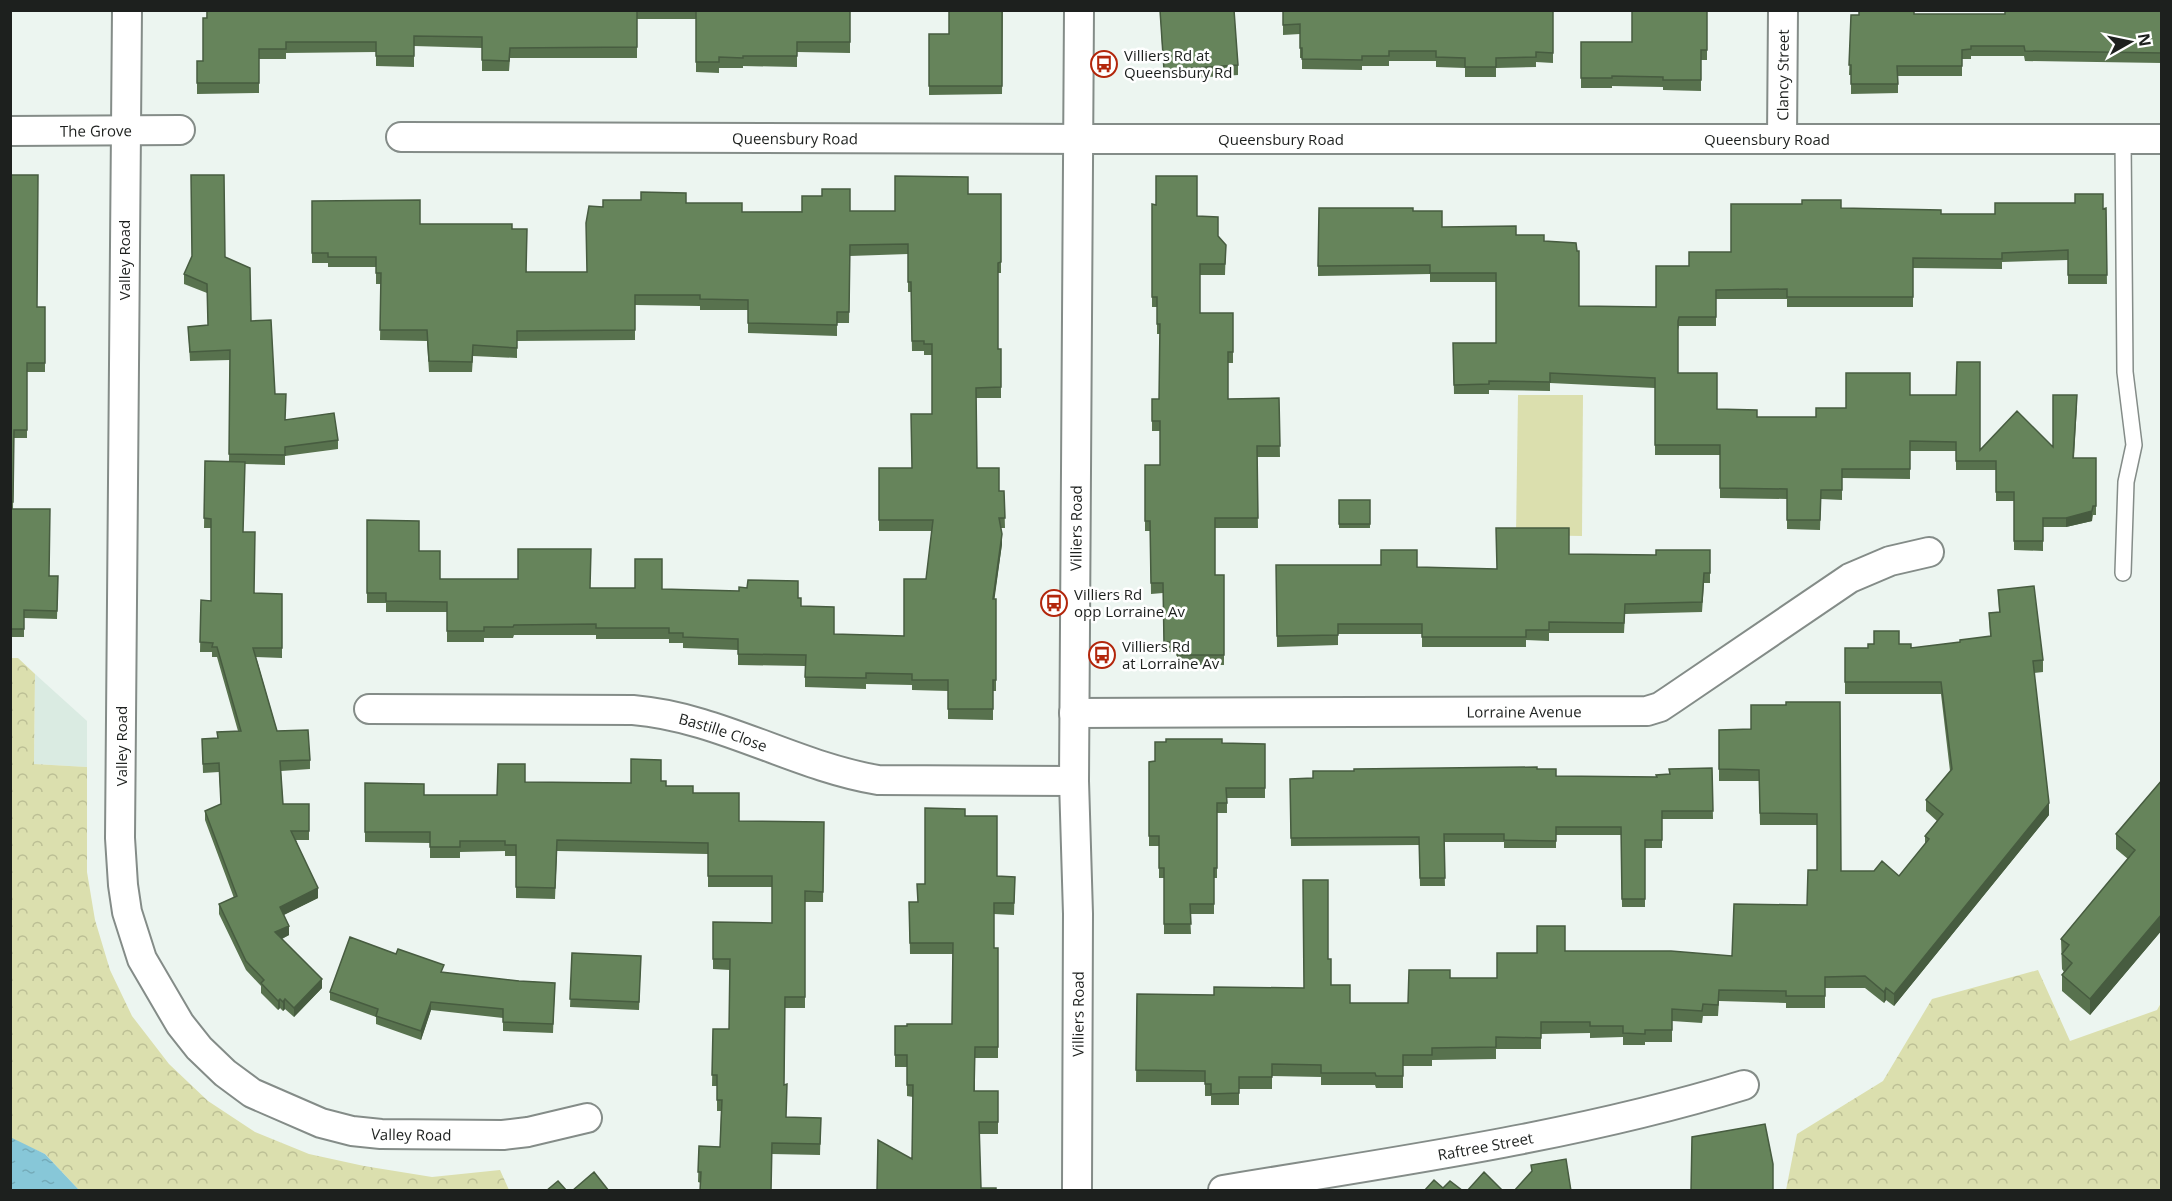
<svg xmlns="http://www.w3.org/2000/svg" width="2172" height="1201" font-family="'Open Sans',sans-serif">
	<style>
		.built { fill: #daebe2 }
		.green { fill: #dbdfae }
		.forest { fill: url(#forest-crowns) }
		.water { fill: url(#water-ripples) }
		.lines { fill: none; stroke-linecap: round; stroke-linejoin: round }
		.service-casing { stroke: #848c88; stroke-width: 18 }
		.minor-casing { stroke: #848c88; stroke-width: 32 }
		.service { stroke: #fff; stroke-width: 15 }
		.minor { stroke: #fff; stroke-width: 28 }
		.wall { fill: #58724e }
		.shaded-wall { fill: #475c40 }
		.building { fill: #66845b; stroke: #475c40; stroke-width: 1.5 }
		.labels { text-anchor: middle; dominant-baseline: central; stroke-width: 5; stroke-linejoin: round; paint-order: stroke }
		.poi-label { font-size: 15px; fill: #1d201e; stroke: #fff; text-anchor: start }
		.street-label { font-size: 15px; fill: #1d201e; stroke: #fff }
	</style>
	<defs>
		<pattern id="forest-crowns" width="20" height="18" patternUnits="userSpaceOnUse" patternTransform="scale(1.5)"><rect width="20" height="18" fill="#dbdfae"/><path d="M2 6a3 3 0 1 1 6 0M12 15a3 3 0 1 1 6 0" fill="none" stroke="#bcbf95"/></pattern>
		<pattern id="water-ripples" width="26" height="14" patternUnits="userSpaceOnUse" patternTransform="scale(1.5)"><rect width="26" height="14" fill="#87c7d8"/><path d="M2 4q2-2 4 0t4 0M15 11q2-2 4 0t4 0" fill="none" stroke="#74abb9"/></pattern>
	</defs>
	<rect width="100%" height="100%" fill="#ecf5f0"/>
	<!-- built -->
	<path class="built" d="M35,674L87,721V767L34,764Z"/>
	<!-- green -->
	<path class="green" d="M1518,395H1583L1582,536L1516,535Z"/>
	<!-- forest -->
	<path class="forest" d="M10,658H18L35,674L34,764L87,767V872L95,920L110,970L132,1016L169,1064L208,1101L255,1132L309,1154L364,1166L432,1177L500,1170L509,1190H79L45,1154L11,1139Z
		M2038,970L2070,1041L2157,1010L2161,1003V1190H1786L1797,1134L1883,1081L1932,999Z"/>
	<!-- water -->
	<path class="water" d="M10,1137L45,1154L79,1190H11Z"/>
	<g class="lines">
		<defs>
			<path id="service" d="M2123,573L2126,482L2134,445L2125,372L2123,139"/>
			<g id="minor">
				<path id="s1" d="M127,10L120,838L123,885L127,912L142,959L180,1024L199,1048L225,1073L252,1093L321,1123L352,1131L381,1134L503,1135L528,1132L587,1118"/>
				<path id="s2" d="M10,131L180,130"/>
				<path id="s3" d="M401,137L1100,139H2162"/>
				<path id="s4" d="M1782,138L1783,10"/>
				<path id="s5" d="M369,709L633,710C719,717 794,766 878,780L1074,781"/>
				<path id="s6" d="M1074,713L1647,711L1660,707L1672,699L1850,578L1890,561L1929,552"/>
				<path id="s7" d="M1077,1190L1078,914L1074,781L1079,10"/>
				<path id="s8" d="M1223,1190C1398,1161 1574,1137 1744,1085"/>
			</g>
		</defs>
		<!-- service casing -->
		<use href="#service" class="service-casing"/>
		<!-- minor casing -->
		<use href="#minor" class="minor-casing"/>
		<!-- service -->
		<use href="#service" class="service"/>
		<!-- minor -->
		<use href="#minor" class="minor"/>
	</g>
	<!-- wall -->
	<path class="wall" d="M207,10H850V53L797,52V67L743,66V68H719V73L696,72V19H637V58H510L509,71H482V48L414,46V67L376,66V52L286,53V59H259V93L197,94V61H203Z
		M1003,10L1002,94L929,95V34H949Z
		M1160,10L1238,65V75L1164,80Z
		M1278,10H1553V63L1536,62V67L1496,68V77H1465V68L1436,67V61H1389V66H1362V70L1302,69V58H1300V34L1283,35V11Z
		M1707,10V60H1701V91L1663,90V87L1612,86V88H1581V42H1632Z
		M2162,10V63L2025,61L2024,56H1971V59H1962V76H1898V93L1851,94V75H1849L1851,15L2005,14Z
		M10,175L37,307H45V372H27V438H14L13,509L50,576H58L57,619L24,618V637H10Z
		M968,194H1001V273H998V349H1001V398H976L977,468L999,491H1004L1005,528H1001L1002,544L994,599H996V691H993V720L948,719V691L912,690V685L866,684V689L805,687V666L738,665V650L683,648V643H669V639H596V635H514L513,638H484V642H447V612H386V603H367V520L419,551L440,579L590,588L662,589L798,598L801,606L834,634L904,636L926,579L932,531H879V468H912L932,414V355H924V351H912L911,292H908V254L850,256L849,323H837V336L748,333V310H700V306L635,305V340L517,341V358L473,356L472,372H429L427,341L380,340L381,284H376V267H328V263H312V201L420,224L512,229L527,272H587L603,207L686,203L742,212L850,211H895Z
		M1152,204L1197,216L1226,245L1225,275H1200V313H1233V363H1228V399L1279,398L1280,457H1257L1258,528H1215V575H1224V665H1177V652H1164L1163,593L1151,594L1150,531H1145V465H1160V431H1152V399H1159L1160,334H1157V307H1152Z
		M1841,208L1941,214H1995L2106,208L2107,284H2068V260L2002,262V269L1913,268V307H1787V299H1716V326H1679L1678,330V373L1717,409L1757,417H1816L1846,408L1910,395L1980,450L2053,447L2077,405L2074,458H2096V515H2093L2092,521L2066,527H2043V551L2014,550V501H1996V470H1956V451H1910V479L1842,478V500L1821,499L1820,530L1787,529V499L1720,498V455H1655V388L1550,383V391L1489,390V394H1454L1453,343H1496V282H1430V274L1318,276V266L1413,211L1442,227L1516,235L1544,241L1579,306L1656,307L1689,266L1731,252Z
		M225,257L251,321L275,394L285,420L338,440V449L285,456V465L245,464L243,532L254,593L282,594V658L256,657L277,731L310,760V769L281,771L283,804H309V840H296L318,898L283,915L289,935L282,939L322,988L294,1017L285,1009L283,1011L280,1008L278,1010L261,993V986L246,970L219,914V904L234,898L205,820V811L221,805L219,772L203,773L202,739L217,738V732L238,731L217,657H212V652H200L201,600L211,601V528H204L205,461H229L230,360L190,361L188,327L208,325L207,293L184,284V274Z
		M1339,500H1370V528H1339Z
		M1710,550V583H1704L1702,612L1625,614L1624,633H1549V641L1526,640V647H1422V634H1338V645L1277,647L1276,565L1496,569L1569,554L1656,555Z
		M1998,590L2043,660V672L2034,673L2049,815L1894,1006L1886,1000L1884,1003L1865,988H1825V1008H1786V1003L1719,1001L1718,1016H1703L1702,1023L1672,1021V1042H1645V1045H1623V1037L1590,1038V1033L1541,1034V1049H1496V1059L1432,1060V1066H1403V1088H1376L1375,1085H1321V1077L1272,1076V1089H1239V1105H1211V1096H1205V1082H1136L1137,994L1214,995L1304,988L1328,959L1331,985L1350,1003H1408L1450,978H1497L1537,953L1565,951L1732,956L1807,905L1817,870V825H1760L1759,781H1719V730L1751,729L1786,705L1841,871L1899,876L1925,845V836L1937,821L1926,811V800L1950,771L1941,694H1845V648H1868L1899,644L1911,648L1960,643L1990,636L1989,613L1999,612Z
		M1222,743L1265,744V798H1227V813H1217V878H1214V914H1190L1191,934H1164V878H1159V846H1149V762L1155,761Z
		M1712,768L1713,819H1662V848H1645V907H1622L1621,835H1556V848H1504V842H1444L1445,886H1420L1419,845L1291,846L1290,779L1313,778L1354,771L1537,769L1556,776L1657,777Z
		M2162,780V930L2090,1015L2062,991V975L2064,972L2062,969L2061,939L2128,859L2116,849V834Z
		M661,781L666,786L693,793L739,821L824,822L823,902H805V1008H785L784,1085L786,1117L821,1118L820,1155L772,1154L701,1183L698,1182L699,1146L720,1147L721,1111H717V1086H712L713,1029H729L730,970L713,969V922L772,923V887H708V854L557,851L555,899L516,898V856H505V851L460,852V858H430V843L365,842V783L424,795H497L525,782L631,783Z
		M965,816L997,876L1015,877L1014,915L994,914V948H998V1058H975V1091H998V1134H979L877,1191L912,1159L913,1097L907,1096V1067H895V1026L952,1024L953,954H910L909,902H918L925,884Z
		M572,953L641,956L639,1010L570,1007Z
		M444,973L519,981L555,983L553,1033L503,1031V1018L431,1010L421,1040L376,1024V1017L330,1000V992Z"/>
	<!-- shaded-wall -->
	<path class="shaded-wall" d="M2092,511V521L2066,527V518Z
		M1002,534V544L993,610V599Z
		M2049,803V815L1894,1006V994Z
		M318,888V898L280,917V907Z
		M2162,914V930L2090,1015V999Z
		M289,926V935L275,942V932Z
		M322,979V988L294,1017V1008Z
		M1886,988V1000L1884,1003V992Z
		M280,999V1008L278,1010V1001Z
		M285,999V1009L283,1011V1002Z
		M431,1002V1010L421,1040V1031Z"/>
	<!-- building -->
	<path class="building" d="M207,10H637V47L510,48L509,61L482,60V37L414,36V56H376V42H286V49H259V83H197V61H203V18H207Z
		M696,10H850V42H797V56H743V58L719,57V62H696Z
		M949,10H1002V86H929V34H949Z
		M1160,10H1234L1238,65L1164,70Z
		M1283,10H1553V53L1536,52V57L1496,58V67H1465V58L1436,57V51H1389V56H1362V60L1302,59V48H1300V24L1283,25Z
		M1632,10H1707V50H1701V80H1663V77L1612,76V78H1581V42H1632Z
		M1859,10H1914V14H2005V10H2162V53L2025,51L2024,46H1971V49L1962,50V66H1897L1898,84H1851V65H1849L1851,15H1859Z
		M10,175H38L37,307H45V363H27V430H14L13,502H10Z
		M191,175H224L225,257L250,268L251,321L271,320L275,394H286L285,420L334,413L338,440L285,447V455L229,454L230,350L190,352L188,327L208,325L207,284L184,274L192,256Z
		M895,176L968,177V194H1001V262L998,263V349H1001V387L976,388L977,468H999V491H1004L1005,518H999L1002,534L993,599H996V680H993V709H948V680H912V674L866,673V678L805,677L806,655L738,654V639L683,637V633H669V628H596V624L514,625L513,627H484V631H447V602L386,601V593H367V520L419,521V551H440V579H518V549H591L590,588H635V559H662V589L739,591V587L747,588L748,580L798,581V598H801V606L834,607V634L904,636V579H926L933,520H879V468H912L911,414H932V344H924V341H912L911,282H908V244L850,245L849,312H837V325L748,323V300L700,299V295H635V330L517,331V348L473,345L472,362L429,361L427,330H380L381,273H376V257H328V253H312V201L420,200V224H512V229H527L526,272H587L586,223L589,206L603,207V200H641V192L686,193V203H742V212H802V196H822V189H850V211H895Z
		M1156,176H1197V216L1218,217V236L1226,245L1225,264H1200V313H1233V352H1228V399L1279,398L1280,446H1257L1258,518H1215V575H1224V655H1177V642H1164L1163,583H1151L1150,521H1145V465H1160V421H1152V399H1159L1160,324H1157V297H1152V204L1156,205Z
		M2075,194H2103V209L2106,208L2107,275H2068V250L2002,253V259L1913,258V297H1787V289L1716,290V317H1679L1678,321V373H1717V409L1757,410V417H1816V408H1846V373H1910V395H1956L1957,362H1980V450L2017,411L2053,447V395H2077L2073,458H2096V506H2093L2092,511L2066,518H2043V541H2014V492H1996V461H1956V442L1910,441V469H1842V490H1821L1820,520H1787V489L1720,488V445H1655V378L1550,373V382L1489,381V384L1454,385L1453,343H1496V273H1430V265L1318,266L1319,208H1413V211H1442V227L1516,226V235H1544V241L1576,243L1577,251H1579V306L1656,307V266H1689V252H1731V204H1802V200H1841V208L1941,210V214H1995V203H2075Z
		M205,461L245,462L243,532H255L254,593L282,594V648H253L277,731L308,730L310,760L280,761L283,804H309V831H291L318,888L280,907L289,926L275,932L322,979L294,1008L285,999L283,1002L280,999L278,1001L261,983L264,980L246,961L219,904L237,896L205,811L221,804L219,763L203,764L202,739L218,738L217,732L241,731L217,647H212L213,643L200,642L201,600L211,601V519L204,518Z
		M1339,500H1370V524H1339Z
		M10,509H50L49,576H58L57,611L24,610V629H10Z
		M1496,528H1569V554L1656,555V550H1710V573H1704L1702,602L1625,604L1624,623L1549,622V630H1526V637H1422V624H1338V635L1277,636L1276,565H1381V550H1417V567L1497,569Z
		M2034,586L2043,660L2033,661L2049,803L1894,994L1886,988L1884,992L1865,976L1825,977V996H1786V991L1719,990L1718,1005L1703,1004L1702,1011L1672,1009V1030H1645V1034L1623,1033V1026H1590V1022H1541V1038L1496,1037V1047L1432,1048V1055H1403V1076H1376L1375,1073H1321V1065L1272,1064V1077H1239V1093L1211,1094V1084H1205V1071L1136,1070L1137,994L1214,995V987L1304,988L1303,880H1328V959H1331V985H1350V1003H1408L1409,970H1450V978H1497V953H1537V926H1565V951H1671L1732,956L1734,904L1807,905L1808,870H1817V814L1760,813L1759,770L1719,769V730L1751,729V705H1786V702H1840L1841,871H1874L1882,861L1899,876L1929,839L1925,836L1943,814L1926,800L1952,769L1941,682H1845V648H1868V644H1874V631H1899V644H1911V648L1960,642V640L1991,636L1989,613L2000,612L1998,590Z
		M1166,739H1222V743L1265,744V788H1226L1227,803H1217V868H1214V904H1190L1191,924H1164V868H1159V836H1149V762L1155,761V742H1166Z
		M631,759L661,760V781H666V786H693V793H739V821L824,822L823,892L805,891V997H785L784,1085L787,1084L786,1117L821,1118L820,1144L772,1143L771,1191H700L701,1172H698L699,1146L720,1147L722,1100H717V1075H712L713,1029H729L730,959H713V922L772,923V876H708V843L557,840L555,888L516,887V845H505V841H460V847H430V832H365V783L424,784V795H497L498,764H525V782L631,783Z
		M1537,767V769H1556V776L1657,777L1656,775L1670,774L1669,769L1712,768L1713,811H1662V840H1645V899H1622L1621,827H1556V841L1504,840V834H1444L1445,878H1420L1419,837L1291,838L1290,779L1313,778V771H1354V769Z
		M2162,780V914L2090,999L2062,975L2072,963L2062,954L2069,945L2061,939L2135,850L2116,834Z
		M925,808L965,809V816H997V876L1015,877L1014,903H994V948H998V1047H975L974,1091H998V1122H979L981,1188H996V1191H877L878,1140L912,1159L913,1085H907V1055H895V1026H907V1024H952L953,943H910L909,902H918L917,884H925Z
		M350,937L396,954L398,949L444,965L441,972L519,981L555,983L553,1024L503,1022V1009L431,1002L421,1031L376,1016L378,1009L330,992Z
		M572,953L641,956L639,1002L570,999Z
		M1765,1124L1773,1164V1191H1691L1692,1137Z
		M1566,1159L1571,1191H1514L1532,1171L1531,1165Z
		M594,1172L609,1191H572Z
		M1484,1172L1503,1191H1467Z
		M1434,1180L1443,1188L1450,1181L1463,1191H1424Z
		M558,1181L567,1191H546Z"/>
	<!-- icons -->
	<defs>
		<symbol id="bus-ring" viewBox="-11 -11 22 22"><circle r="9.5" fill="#fff" stroke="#b2260b" stroke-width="1.5"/><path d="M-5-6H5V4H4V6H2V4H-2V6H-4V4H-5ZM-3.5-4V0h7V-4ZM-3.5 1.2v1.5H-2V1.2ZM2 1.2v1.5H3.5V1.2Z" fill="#b2260b"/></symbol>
	</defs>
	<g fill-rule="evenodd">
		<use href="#bus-ring" x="1089" y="49" width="30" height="30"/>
		<use href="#bus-ring" x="1039" y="588" width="30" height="30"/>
		<use href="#bus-ring" x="1087" y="640" width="30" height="30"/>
	</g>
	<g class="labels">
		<!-- poi labels -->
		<g class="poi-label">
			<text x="1124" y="55">Villiers Rd at<tspan x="1124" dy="17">Queensbury Rd</tspan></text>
			<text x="1074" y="594">Villiers Rd<tspan x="1074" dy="17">opp Lorraine Av</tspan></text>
			<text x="1122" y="646">Villiers Rd<tspan x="1122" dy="17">at Lorraine Av</tspan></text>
		</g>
		<!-- street labels -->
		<g class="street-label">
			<text stroke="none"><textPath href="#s4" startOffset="63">Clancy Street</textPath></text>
			<text stroke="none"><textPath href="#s2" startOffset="86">The Grove</textPath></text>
			<text stroke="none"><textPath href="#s3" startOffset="394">Queensbury Road</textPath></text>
			<text stroke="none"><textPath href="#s3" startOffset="880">Queensbury Road</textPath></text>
			<text stroke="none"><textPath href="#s3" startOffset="1366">Queensbury Road</textPath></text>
			<text transform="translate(124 260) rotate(-90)">Valley Road</text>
			<text stroke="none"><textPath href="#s7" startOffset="662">Villiers Road</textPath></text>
			<text stroke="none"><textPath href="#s6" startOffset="450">Lorraine Avenue</textPath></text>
			<text stroke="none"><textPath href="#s5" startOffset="357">Bastille Close</textPath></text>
			<text transform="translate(121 746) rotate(-90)">Valley Road</text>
			<text stroke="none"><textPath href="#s7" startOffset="176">Villiers Road</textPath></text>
			<text stroke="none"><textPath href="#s1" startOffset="1294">Valley Road</textPath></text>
			<text stroke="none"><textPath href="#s8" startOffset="266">Raftree Street</textPath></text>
		</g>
	</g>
	<!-- border -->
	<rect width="2172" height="1201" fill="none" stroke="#1d201e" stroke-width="24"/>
	<!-- north arrow -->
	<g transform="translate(2130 42) rotate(81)" stroke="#ffffff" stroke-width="4.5" paint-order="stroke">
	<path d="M0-4.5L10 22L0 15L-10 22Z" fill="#1d201e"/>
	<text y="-9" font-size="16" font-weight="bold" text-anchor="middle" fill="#1d201e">N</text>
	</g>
</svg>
